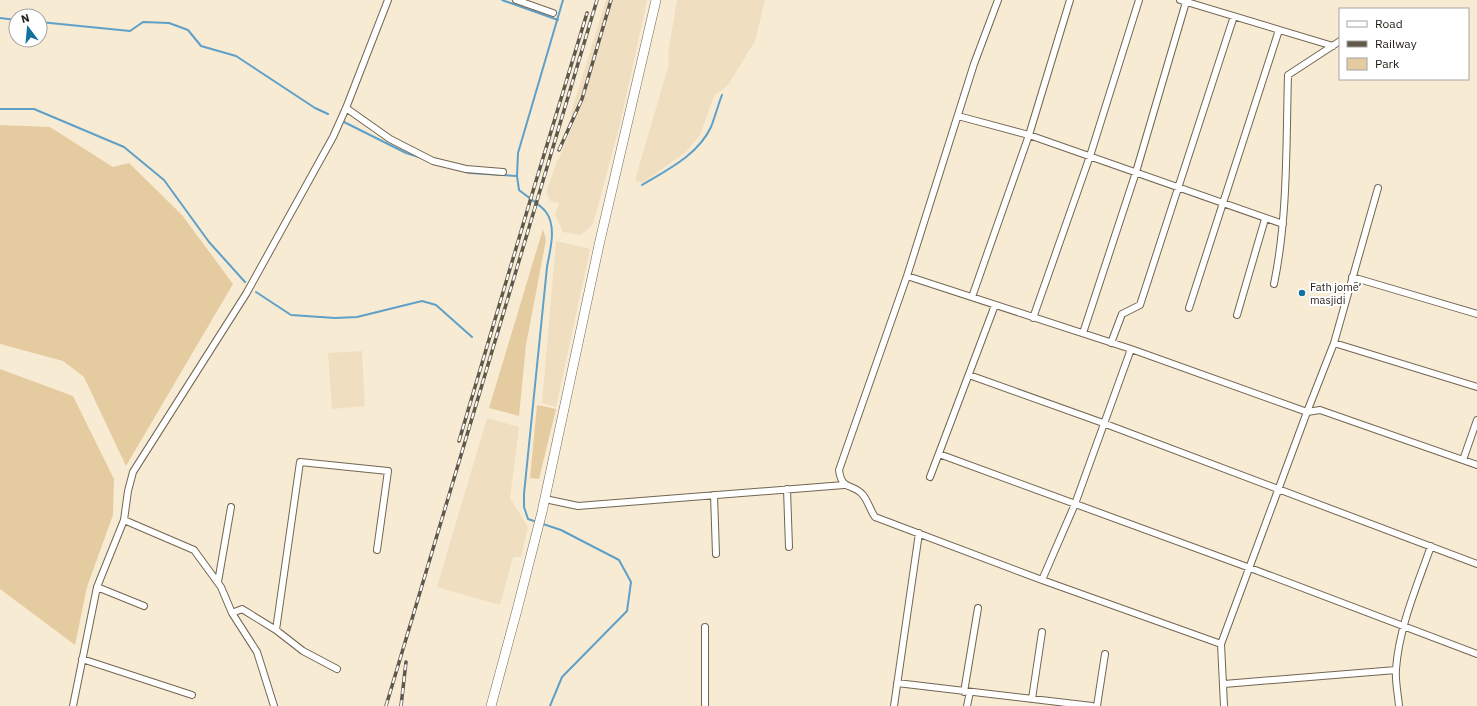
<svg xmlns="http://www.w3.org/2000/svg" width="1477" height="706" font-family="'IBM Plex Sans',sans-serif">
	<style>
		.built { fill: #efdec0 }
		.green { fill: #e5cca0 }
		.lines { fill: none; stroke-linecap: round; stroke-linejoin: round }
		.stream { stroke: #5fa0c9; stroke-width: 2 }
		.street-casing { stroke: #726652; stroke-width: 8 }
		.secondary-casing { stroke: #726652; stroke-width: 10 }
		.street { stroke: #fff; stroke-width: 6 }
		.secondary { stroke: #fff; stroke-width: 9 }
		.rail-casing { stroke: #5f584b; stroke-width: 3.5 }
		.rail { stroke: #fff; stroke-width: 2; stroke-dasharray: 6; stroke-linecap: butt }
		.poi-dot { fill: #1671a0; stroke: #fff; stroke-width: 1.5 }
		.labels { text-anchor: middle; dominant-baseline: central; stroke-width: 4; stroke-linejoin: round; paint-order: stroke }
		.poi-label { font-size: 11px; fill: #1f1a12; stroke: #fff; text-anchor: start }
	</style>
	<rect width="100%" height="100%" fill="#f8ebd3"/>
	<!-- built -->
	<path class="built" d="M606,0H647L620,124L593,224L581,235L563,232L555,214L559,203L550,201L546,192L555,167L575,120L570,116Z
		M677,0H765L755,41L728,85L714,96L700,135L687,151L642,183L635,180L669,64L668,54Z
		M556,241L590,249L556,407L542,403Z
		M362,351L365,406L332,409L328,353Z
		M487,418L519,427L510,498L528,527L521,557H513L500,605L437,587Z"/>
	<!-- green -->
	<path class="green" d="M0,125L50,127L113,167L129,163L182,215L233,284L126,466L84,377L63,361L0,344Z
		M543,229L546,240L526,345L519,416L489,408Z
		M0,369L73,396L114,479L113,515L87,587L75,645L0,589Z
		M537,405L556,409L539,479L530,478Z"/>
	<g class="lines">
		<!-- stream -->
		<path class="stream" d="M502,0L558,20
			M0,18L16,20
			M40,22L130,31L143,22L169,23L188,30L201,46L236,56L315,108L328,114
			M0,109H34L124,147L164,180L209,242L245,282
			M342,121L406,153L422,158
			M465,172L470,173L517,176
			M642,185C667,170 698,155 711,127C715,117 718,105 722,95
			M256,292L291,315L335,318L357,317L422,301L436,305L472,337
			M537,522L528,519L524,507V494L547,267C550,250 557,227 546,212C541,205 526,196 519,190L517,176L518,153L563,0
			M543,524L561,530L619,560L631,582L627,611L562,677L550,706"/>
		<defs>
			<path id="street" d="M516,0L553,13
				M998,0L974,64L907,276L839,470C842,492 852,482 863,495C868,501 870,510 875,517L1042,580L1221,644
				M1180,0L1333,46
				M346,108L390,139L433,161L466,169L503,172
				M958,116L1029,135L1283,224
				M907,276L1131,349L1307,412L1320,410L1477,465
				M1352,277L1477,314
				M1274,284C1288,216 1286,145 1288,75L1340,41
				M972,297L1029,135L1070,0
				M1189,308L1279,30
				M1237,315L1265,219
				M1033,318L1090,156L1139,0
				M1083,333L1136,172L1186,2
				M1111,343L1122,314L1140,305L1234,16
				M1334,343L1477,387
				M969,375L1103,423L1477,564
				M939,454L1250,568L1477,654
				M1463,460L1477,420
				M930,477L995,305
				M787,489L789,547
				M714,495L716,554
				M545,499L578,506L844,485
				M124,520L194,550L221,587L232,613L257,652L274,706
				M1042,580L1075,504L1131,349
				M218,582L231,507
				M97,587L144,606
				M232,613L242,609L276,630L303,651L337,669
				M276,630L300,462L388,471L377,550
				M82,659L192,695
				M897,683L1092,706
				M1224,684L1396,670
				M964,692L978,608
				M1032,699L1042,632
				M73,706L97,587L124,520L128,491L133,472L246,294L333,137L346,108L388,0
				M705,706V627
				M894,706L919,533
				M967,706L970,692
				M1097,706L1105,654
				M1224,706L1221,644L1307,412L1334,343L1378,188
				M1399,706C1398,694 1395,681 1396,669C1399,627 1417,586 1431,546"/>
			<path id="secondary" d="M491,706L517,610L542,512L599,245L656,0"/>
		</defs>
		<!-- street casing -->
		<use href="#street" class="street-casing"/>
		<!-- secondary casing -->
		<use href="#secondary" class="secondary-casing"/>
		<!-- street -->
		<use href="#street" class="street"/>
		<!-- secondary -->
		<use href="#secondary" class="secondary"/>
		<defs>
			<path id="rail" d="M559,150L582,99L611,0
				M459,441L533,191L587,13
				M386,706L597,0
				M401,706L406,662"/>
		</defs>
		<!-- rail casing -->
		<use href="#rail" class="rail-casing"/>
		<!-- rail -->
		<use href="#rail" class="rail"/>
	</g>
	<!-- markers -->
	<circle class="poi-dot" cx="1302" cy="293" r="4"/>
	<g class="labels">
		<!-- poi labels -->
		<g class="poi-label">
			<text x="1310" y="287">Fath jome’<tspan x="1310" dy="13">masjidi</tspan></text>
		</g>
	</g>
	<!-- legend -->
	<rect x="1339" y="8" width="130" height="72" fill="#ffffff" stroke="#a5a3a0"/>
	<rect x="1347" y="21" width="20" height="6" fill="#ffffff" stroke="#a5a3a0"/>
	<text x="1375" y="28" font-size="12" fill="#1f1a12">Road</text>
	<rect x="1347" y="41" width="20" height="6" fill="#5f584b" stroke="#a5a3a0"/>
	<text x="1375" y="48" font-size="12" fill="#1f1a12">Railway</text>
	<rect x="1347" y="58" width="20" height="12" fill="#e5cca0" stroke="#a5a3a0"/>
	<text x="1375" y="68" font-size="12" fill="#1f1a12">Park</text>
	<!-- north arrow -->
	<g transform="translate(28 28) rotate(344)"><circle r="19" fill="#ffffff" stroke="#a5a3a0"/>
	<path d="M0-3L7 15L0 10L-7 15Z" fill="#1671a0"/>
	<text y="-6" font-size="11" font-weight="bold" text-anchor="middle" fill="#1f1a12">N</text>
	</g>
</svg>
